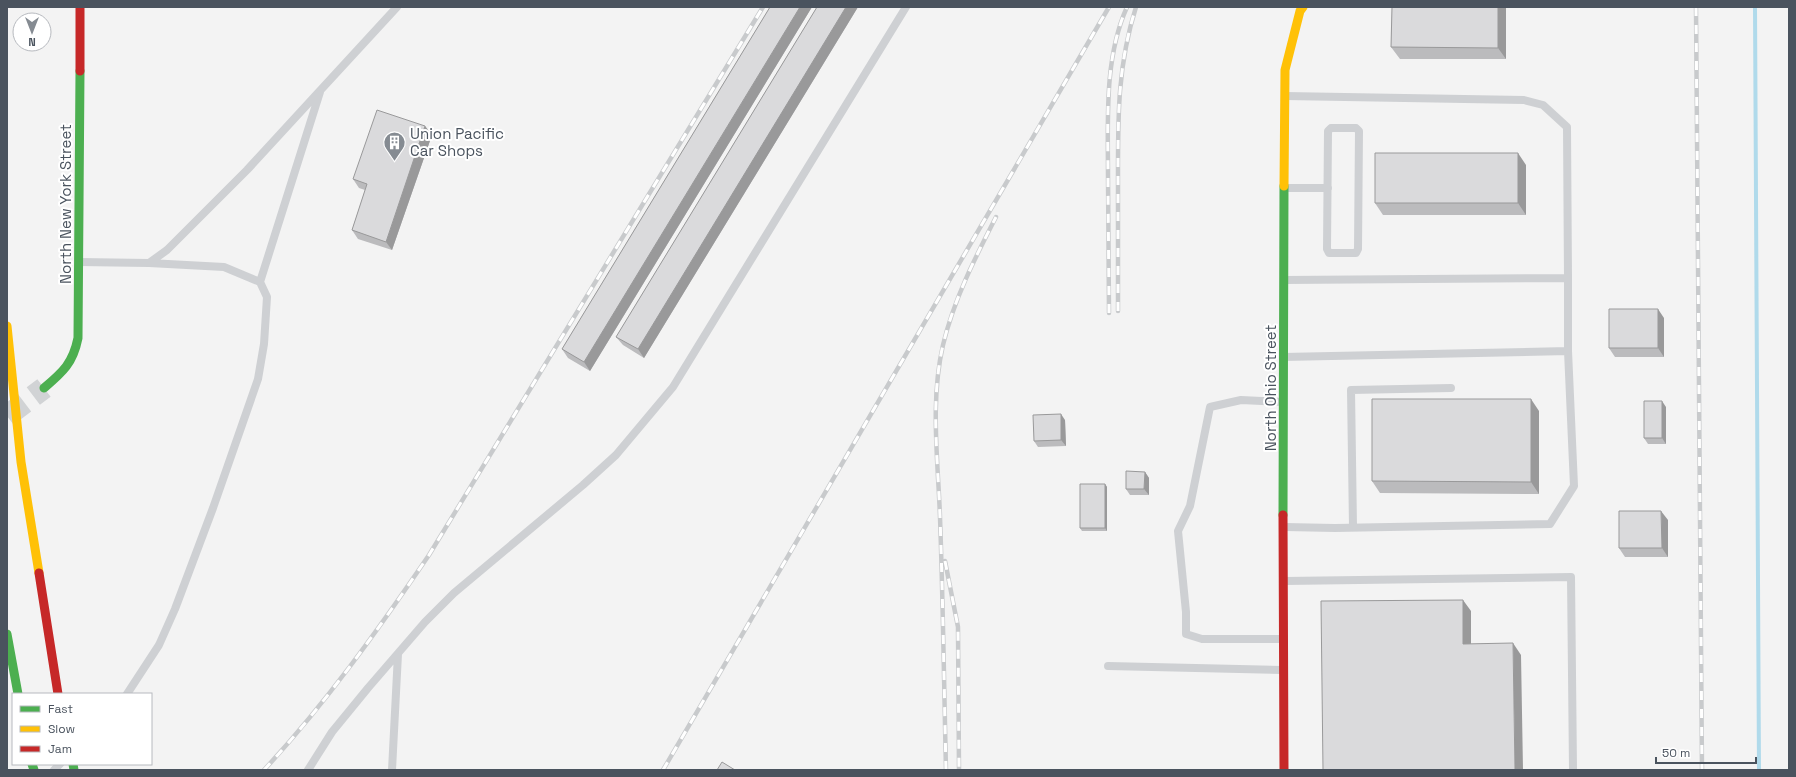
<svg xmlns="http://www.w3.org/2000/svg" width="1796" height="777" font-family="'Space Grotesk',sans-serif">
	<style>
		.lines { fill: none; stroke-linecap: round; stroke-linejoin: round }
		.stream { stroke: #b0daeb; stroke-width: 4 }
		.secondary-tunnel { stroke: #d1d3d5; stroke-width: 22; stroke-dasharray: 22 11; stroke-linecap: butt }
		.lane { stroke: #ced0d3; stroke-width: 8 }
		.fast { stroke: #4caf50; stroke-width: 9 }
		.slow { stroke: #ffc107; stroke-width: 9 }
		.jam { stroke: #c62828; stroke-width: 9 }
		.rail-casing { stroke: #c8cacc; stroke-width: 4.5 }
		.rail { stroke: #fff; stroke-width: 3; stroke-dasharray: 9; stroke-linecap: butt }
		.wall { fill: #bbbbbd }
		.shaded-wall { fill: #99999a }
		.building { fill: #dadadc; stroke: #99999a }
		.labels { text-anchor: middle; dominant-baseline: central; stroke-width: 4; stroke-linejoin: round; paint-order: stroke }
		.poi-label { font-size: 15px; fill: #4a535e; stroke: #fff; text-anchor: start }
		.street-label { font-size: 15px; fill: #4a535e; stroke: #fff }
	</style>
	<rect width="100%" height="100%" fill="#f3f3f3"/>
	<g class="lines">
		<!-- stream -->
		<path class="stream" d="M1755,7L1759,770"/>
		<!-- secondary-tunnel -->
		<path class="secondary-tunnel" d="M7,416L44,388"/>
		<!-- lane -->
		<path class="lane" d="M1331,128H1356L1359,131L1358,249L1356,253H1329L1327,249L1328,131Z
			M1284,188H1328
			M79,262L149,263L167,250L247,170L397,7
			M1568,278V351
			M1284,280L1568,278L1567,127L1543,105L1524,100L1285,96
			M260,282L320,92
			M1283,357L1568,351L1574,486L1550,524L1335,528L1285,527
			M1353,527L1351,390L1451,388
			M1285,581L1571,577L1573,770
			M1282,639H1202L1186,634V612L1178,531L1190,506L1210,407L1241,400L1283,402
			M1108,666L1283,670
			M127,694L159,645L175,609L213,508L258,379L264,344L267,297L260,282L224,267L149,263
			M54,770L60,764
			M308,770L332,732L368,688L425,622L454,593L583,485L616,455L673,387L906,7
			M392,770L398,654"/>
		<!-- fast -->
		<path class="fast" d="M44,388C63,372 73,363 78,338L80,71
			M1283,515L1284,186
			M7,634L18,694
			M32,764L34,770
			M73,764L74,770"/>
		<!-- slow -->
		<path class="slow" d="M1284,186L1285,70L1300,11L1303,7
			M7,326L21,462L39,573"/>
		<!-- jam -->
		<path class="jam" d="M80,71V7
			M1283,515L1284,770
			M39,573L58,694"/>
		<defs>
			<path id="rail" d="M1696,7L1702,770
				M1118,311C1118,268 1118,224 1118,181C1118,119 1117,67 1136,7
				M1109,313C1109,267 1108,221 1108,176C1108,120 1104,58 1127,7
				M945,561L958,627L959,770
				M264,770C326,703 378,630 429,555L763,7
				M663,770L1109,7
				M946,770C944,686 943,601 940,517C938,460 930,401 943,345C954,299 975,258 996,217"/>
		</defs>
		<!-- rail casing -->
		<use href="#rail" class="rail-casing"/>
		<!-- rail -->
		<use href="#rail" class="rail"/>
	</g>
	<!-- wall -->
	<path class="wall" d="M770,7H812L590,371L568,358L562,349Z
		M817,7H858L644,358L623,345L616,337Z
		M1392,7H1506V59H1400L1391,47Z
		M425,126L432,135L392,250L358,239L352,230L365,190L359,188L353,179Z
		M1526,165V215H1383L1375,203Z
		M1664,318V357H1615L1609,348Z
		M1666,407V444H1648L1644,438Z
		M1539,411V494L1380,493L1372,481Z
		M1065,420L1066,446L1038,447L1034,441Z
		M1145,472L1149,478V495H1130L1126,489Z
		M1105,484L1107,487V531H1082L1080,528Z
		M1668,520V557H1625L1619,548Z"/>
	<!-- shaded-wall -->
	<path class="shaded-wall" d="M800,7H812L590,371L584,362Z
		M846,7H858L644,358L638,349Z
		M1498,7H1506V59L1498,48Z
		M425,126L432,135L392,250L386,242Z
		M1518,153L1526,165V215L1518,203Z
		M1658,309L1664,318V357L1658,348Z
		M1531,399L1539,411V494L1531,482Z
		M1662,401L1666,407V444L1662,438Z
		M1061,414L1065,420L1066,446L1061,440Z
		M1145,472L1149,478V495L1144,489Z
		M1105,484L1107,487V531L1105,528Z
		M1661,511L1668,520V557L1662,548Z
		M1463,600L1471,611V656L1463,644Z
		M1513,643L1521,655L1523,770H1515Z"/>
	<!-- building -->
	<path class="building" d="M770,7H800L584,362L562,349Z
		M817,7H846L638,349L616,337Z
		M1392,7H1498V48L1391,47Z
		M377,110L425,126L386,242L352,230L367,184L353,179Z
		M1375,153H1518V203H1375Z
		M1609,309H1658V348H1609Z
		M1372,399H1531V482L1372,481Z
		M1644,401H1662V438H1644Z
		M1061,414V440L1034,441L1033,415Z
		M1126,471L1145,472L1144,489H1126Z
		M1080,484H1105V528H1080Z
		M1619,511H1661L1662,548H1619Z
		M1463,600V644L1513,643L1515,770H1323L1321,601Z
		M722,762L735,770H717Z"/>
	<!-- icons -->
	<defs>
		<symbol id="building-pin" viewBox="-11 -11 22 30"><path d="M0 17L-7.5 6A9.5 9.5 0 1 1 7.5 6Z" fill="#858b92" stroke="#fff"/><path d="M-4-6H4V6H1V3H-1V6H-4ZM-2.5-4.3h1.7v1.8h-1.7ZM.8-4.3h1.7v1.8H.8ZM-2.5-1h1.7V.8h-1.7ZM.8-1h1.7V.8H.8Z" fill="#fff"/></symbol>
	</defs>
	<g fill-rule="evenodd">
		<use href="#building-pin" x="382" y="130" width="25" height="34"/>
	</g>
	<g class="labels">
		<!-- poi labels -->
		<g class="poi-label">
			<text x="410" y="133">Union Pacific<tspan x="410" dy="17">Car Shops</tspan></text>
		</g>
		<!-- street labels -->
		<g class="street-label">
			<text transform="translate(65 204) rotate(-90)">North New York Street</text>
			<text transform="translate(1270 388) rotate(-90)">North Ohio Street</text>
		</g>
	</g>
	<!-- border -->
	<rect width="1796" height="777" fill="none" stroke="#4a535e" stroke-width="16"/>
	<!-- legend -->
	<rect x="12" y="693" width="140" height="72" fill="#ffffff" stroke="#b7babf"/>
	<rect x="20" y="706" width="20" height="6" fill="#4caf50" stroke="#b7babf"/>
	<text x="48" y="713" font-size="12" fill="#4a535e">Fast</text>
	<rect x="20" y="726" width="20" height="6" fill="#ffc107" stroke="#b7babf"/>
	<text x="48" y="733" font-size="12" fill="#4a535e">Slow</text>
	<rect x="20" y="746" width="20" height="6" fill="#c62828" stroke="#b7babf"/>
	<text x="48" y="753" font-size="12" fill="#4a535e">Jam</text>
	<!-- north arrow -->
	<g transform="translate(32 32) rotate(180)"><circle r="19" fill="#ffffff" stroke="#b7babf"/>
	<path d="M0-3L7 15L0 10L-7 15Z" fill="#858b92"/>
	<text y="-6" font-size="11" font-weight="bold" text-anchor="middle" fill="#4a535e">N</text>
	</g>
	<!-- scale -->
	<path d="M1656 757v6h100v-6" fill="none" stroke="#4a535e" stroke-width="2"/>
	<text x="1662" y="757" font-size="12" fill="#4a535e" stroke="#ffffff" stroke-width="3" paint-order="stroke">50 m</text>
</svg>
